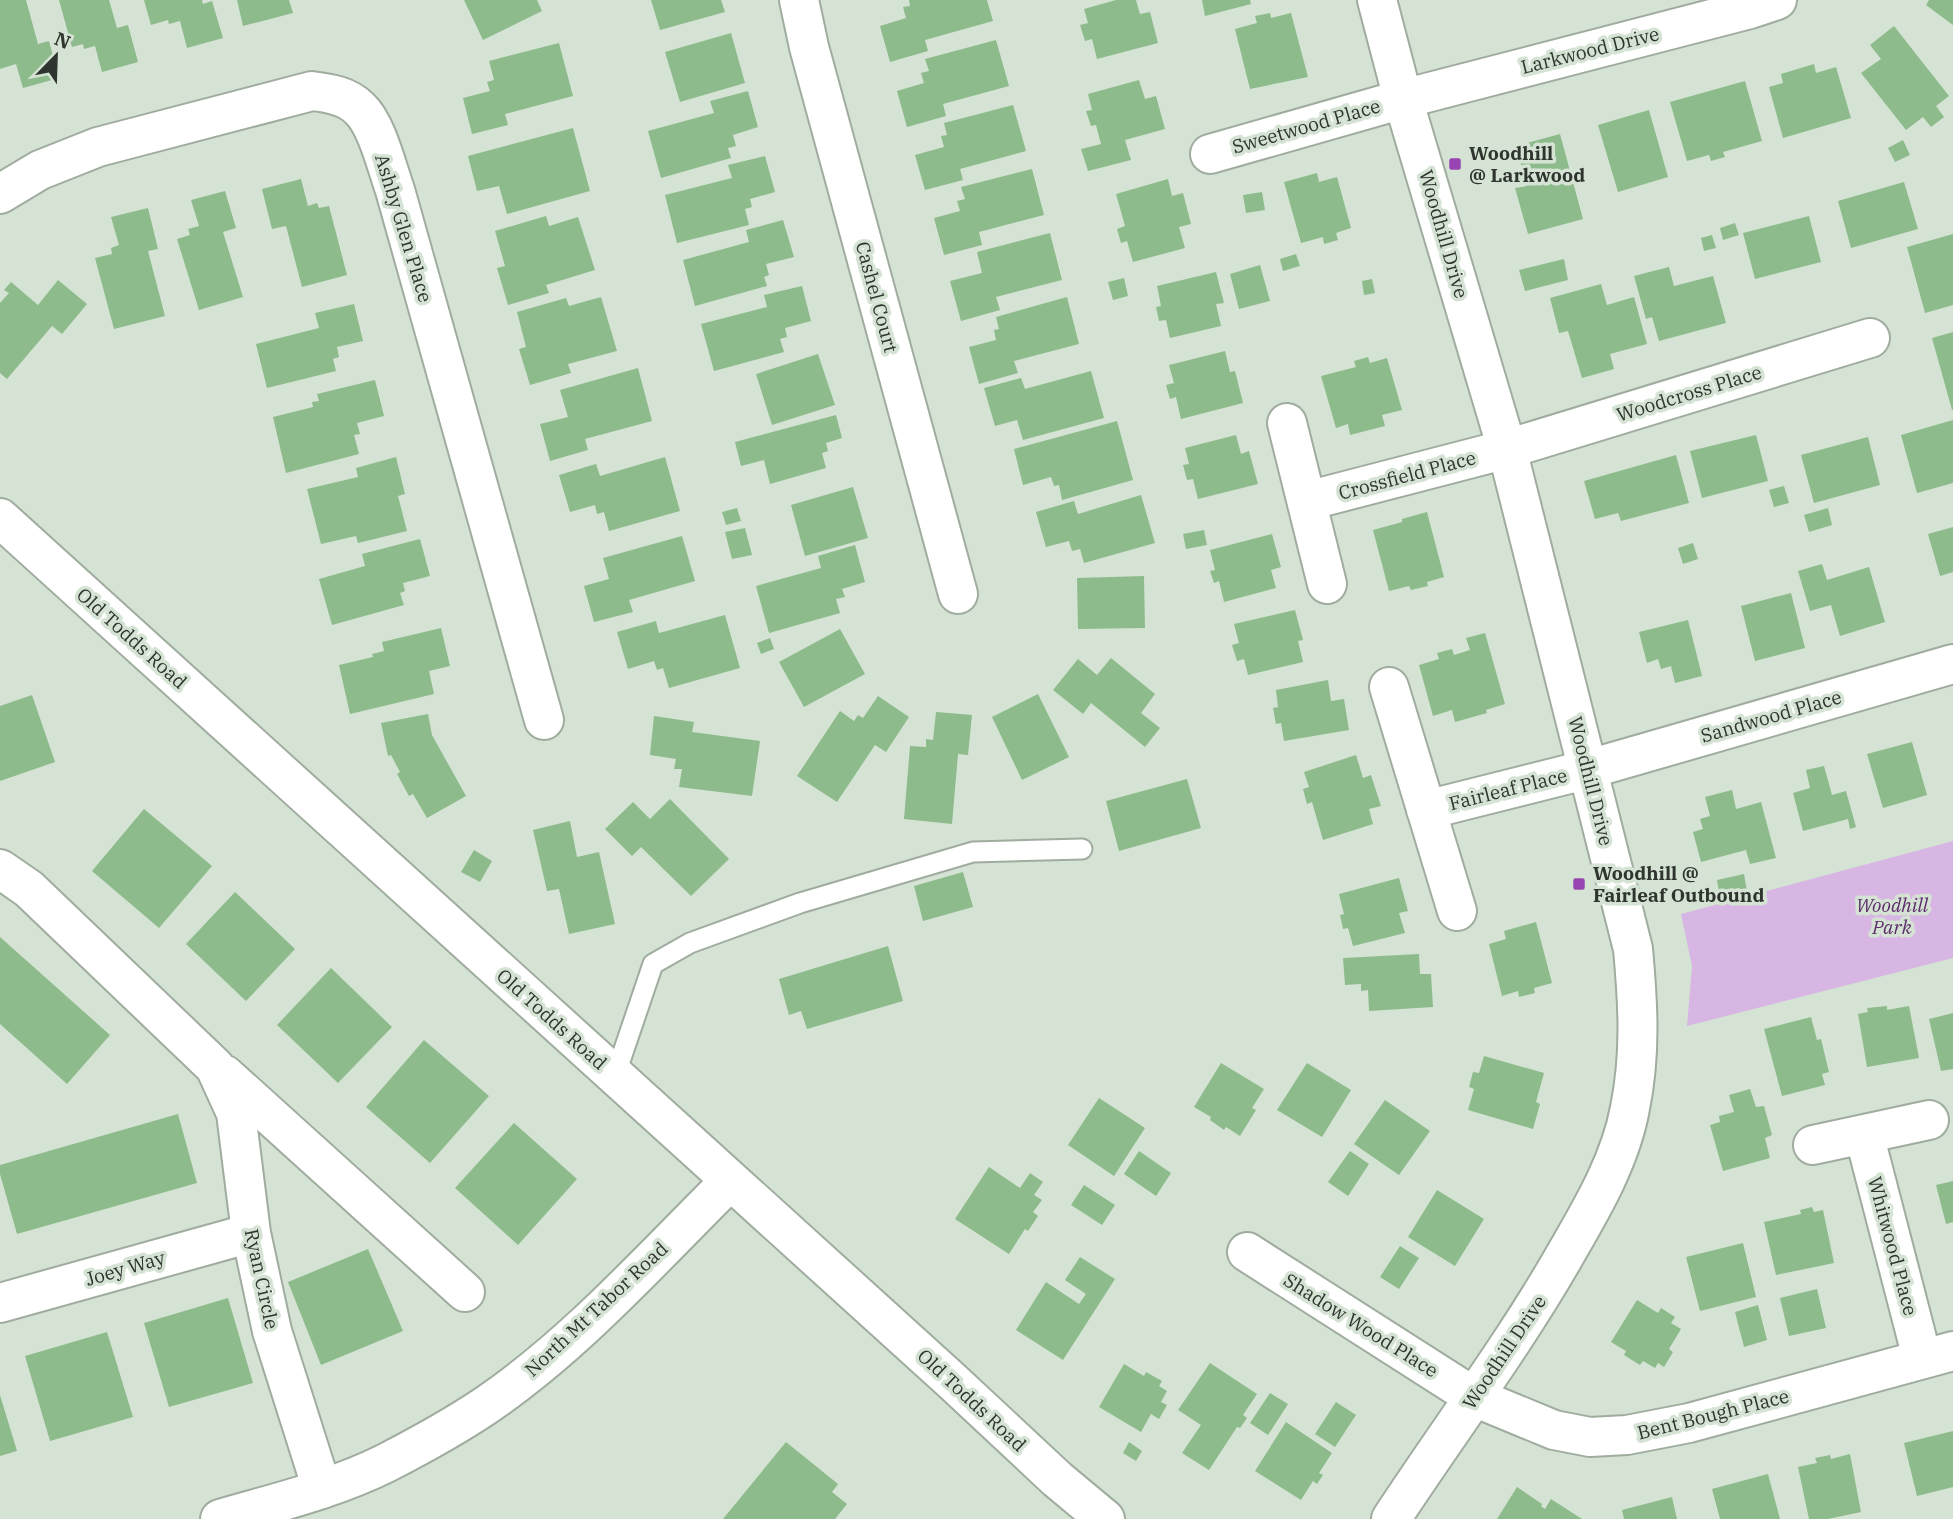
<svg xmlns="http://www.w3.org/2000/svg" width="1953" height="1519" font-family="'IBM Plex Serif',serif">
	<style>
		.green { fill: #d8b6e3 }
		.building { fill: #8dbb8b }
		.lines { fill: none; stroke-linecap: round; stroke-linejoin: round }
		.lane-casing { stroke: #9fac9e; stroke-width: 23 }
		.street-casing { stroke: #9fac9e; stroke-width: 42 }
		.secondary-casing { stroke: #9fac9e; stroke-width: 42 }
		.lane { stroke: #fff; stroke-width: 19 }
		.street { stroke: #fff; stroke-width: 38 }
		.secondary { stroke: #fff; stroke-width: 38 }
		.poi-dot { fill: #9844b2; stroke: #d5e3d4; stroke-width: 2.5 }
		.labels { text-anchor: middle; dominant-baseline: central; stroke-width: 7; stroke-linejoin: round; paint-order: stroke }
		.street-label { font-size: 19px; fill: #2e342e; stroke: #d5e3d4 }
		.poi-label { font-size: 19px; font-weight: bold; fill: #2e342e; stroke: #d5e3d4; text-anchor: start }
		.park-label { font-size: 19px; font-style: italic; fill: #5d2d6c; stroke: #d5e3d4 }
	</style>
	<rect width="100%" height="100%" fill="#d5e3d4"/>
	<!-- green -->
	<path class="green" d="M1953,841V958L1687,1026L1692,966L1681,914Z"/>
	<!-- building -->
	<path class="building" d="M0,0H26L38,44L49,41L59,78L23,88L16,64L0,69Z
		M59,0H109L117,28L128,25L138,62L102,72L95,46L84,49L83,44L72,47Z
		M144,0H202L203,4L212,1L223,38L187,48L180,21L169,24L168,20L151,25Z
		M237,0H289L293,13L243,26Z
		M464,0H537L542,11L483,40Z
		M651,0H721L725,12L660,30Z
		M909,0H987L993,21L925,40L928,51L890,62L880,26L906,18L903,7L910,6Z
		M1116,0H1136L1140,14L1150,12L1158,43L1097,59L1092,39L1085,41L1080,25L1088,23L1084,9Z
		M1202,0H1250L1251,4L1205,16Z
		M1929,0H1953V25L1926,5Z
		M1270,13L1271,18L1291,13L1308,77L1250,89L1235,29L1257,23L1255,16Z
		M1894,26L1949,96L1936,106L1944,117L1931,127L1923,117L1906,130L1861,73L1881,59L1870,45Z
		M731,33L745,83L680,102L665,52Z
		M996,40L1009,86L943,104L946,116L907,127L897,91L924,83L921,73L929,71L925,59Z
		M559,43L573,96L505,114L508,125L472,134L463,98L490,91L487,82L494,80L489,61Z
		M1814,64L1816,73L1836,67L1851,118L1783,138L1769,87L1783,83L1781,74Z
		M1139,80L1145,99L1156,96L1165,129L1125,140L1131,160L1088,171L1081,149L1101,144L1096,125L1091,126L1086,111L1092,110L1088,94Z
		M1745,81L1762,141L1723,152L1725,157L1711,161L1709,155L1687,161L1670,102Z
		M748,91L758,127L733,135L736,146L728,148L731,158L661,178L648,131L714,113L710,101Z
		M1013,105L1026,151L960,169L963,180L925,190L915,155L944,147L941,136L947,135L944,123Z
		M1649,110L1668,177L1618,192L1598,125Z
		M573,128L590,191L507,214L499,186L477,191L468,156Z
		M1560,134L1583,219L1528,234L1515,188L1527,186L1516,146Z
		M1903,140L1910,155L1895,162L1888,148Z
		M765,156L775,192L750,199L752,207L745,209L749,225L677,243L665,195L732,178L728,165Z
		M1032,169L1044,215L979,232L982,245L944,255L934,218L960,211L957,201L965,199L961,187Z
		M1317,173L1319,182L1337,177L1351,228L1336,233L1338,240L1324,244L1323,237L1301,243L1284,182Z
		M301,179L308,206L317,203L319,208L329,206L347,275L302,287L286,226L272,229L262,189Z
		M1168,179L1172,196L1183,193L1191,224L1179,227L1185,248L1133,262L1127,241L1121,243L1117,229L1125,226L1116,194Z
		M1904,182L1918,229L1851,248L1838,201Z
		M225,191L236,228L223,232L243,297L199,310L177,239L190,235L188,229L199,226L191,200Z
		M1262,192L1265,210L1246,213L1243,195Z
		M148,208L158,249L148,251L165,316L114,329L95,258L112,254L111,248L119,245L111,217Z
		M546,216L549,226L578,217L595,270L546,285L549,293L508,305L497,268L505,266L495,231Z
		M1809,216L1821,262L1755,279L1743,233Z
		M783,220L794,257L766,264L769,275L764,277L767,286L695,306L683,260L749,242L746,230Z
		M1735,223L1739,235L1723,240L1720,228Z
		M1050,233L1062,280L996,297L1000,310L961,321L950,281L982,273L977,252Z
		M1953,234V305L1925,313L1907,247Z
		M1712,235L1716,248L1704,251L1701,238Z
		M1296,254L1300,266L1283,271L1280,259Z
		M1564,259L1568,280L1525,291L1519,270Z
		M1260,265L1270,301L1239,309L1230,274Z
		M1669,267L1674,286L1713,276L1726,323L1659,341L1652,317L1646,319L1634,276Z
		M1216,272L1224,303L1216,304L1221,326L1170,338L1166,320L1159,321L1156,307L1161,306L1157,286Z
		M1124,278L1128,296L1113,300L1108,282Z
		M1372,279L1375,293L1364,295L1362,281Z
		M58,280L87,304L62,334L52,326L7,379L0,373V303L9,293L4,290L11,282L38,305Z
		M1601,284L1607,305L1634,297L1647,344L1610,354L1614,369L1582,378L1568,331L1559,333L1550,298Z
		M802,286L811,321L785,328L787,337L780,339L784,352L714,371L701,324L767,307L764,295Z
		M601,297L617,351L568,364L571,373L530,385L519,349L526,347L517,312L566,298L569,306Z
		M1067,297L1079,344L1014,361L1018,373L979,384L969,347L996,340L994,330L999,329L996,317Z
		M354,304L363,341L337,347L339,357L333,359L336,371L267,388L256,344L319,328L315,313Z
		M1953,332V410H1952L1932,338Z
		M1225,351L1230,372L1235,371L1243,403L1181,419L1176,397L1170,399L1166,385L1174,383L1169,365Z
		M818,354L835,405L772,425L756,374Z
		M1368,357L1370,363L1387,358L1402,410L1382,415L1385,426L1350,435L1348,424L1336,428L1321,376L1356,367L1354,361Z
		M638,368L652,421L585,439L588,450L550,461L540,424L568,417L560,390Z
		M1091,371L1104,418L1023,440L1017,420L995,426L984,388L1021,378L1025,389Z
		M375,380L384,416L357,423L360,434L354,435L359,454L286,473L273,417L313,407L312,402L319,401L317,394Z
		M836,415L842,438L826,443L828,451L822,453L826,468L770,484L764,460L741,466L735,442Z
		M1953,420V483L1917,493L1901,435Z
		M1117,421L1133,480L1062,500L1059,485L1054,486L1051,477L1023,485L1014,449Z
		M1236,435L1241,454L1249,451L1258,484L1198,499L1193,479L1187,480L1183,465L1189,464L1185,448Z
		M1756,435L1768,481L1702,498L1690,451Z
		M1868,437L1880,485L1814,503L1801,455Z
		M1676,455L1689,503L1621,521L1618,513L1595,519L1584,481Z
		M396,457L405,494L398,496L407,531L358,543L356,536L321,544L307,489L358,477L356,468Z
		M665,457L680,511L609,531L604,512L597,514L595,505L570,512L559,475L596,464L600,476Z
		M1784,486L1789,503L1774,507L1769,490Z
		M853,487L868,538L805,556L791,505Z
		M1141,495L1155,543L1084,563L1080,549L1072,551L1069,541L1046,547L1036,512L1074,501L1078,514Z
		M737,508L741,521L726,525L722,512Z
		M1828,508L1832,525L1809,532L1804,515Z
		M1427,512L1444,577L1427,582L1428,586L1411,590L1409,586L1389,591L1373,530L1402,522V519Z
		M1953,527V572L1940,576L1928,534Z
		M745,528L752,555L732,559L725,532Z
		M1204,530L1207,545L1186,549L1183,534Z
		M1272,534L1281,567L1271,570L1276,588L1224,602L1219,581L1214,583L1210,571L1215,570L1210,550Z
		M682,536L695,581L629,600L633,612L594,622L584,586L609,579L603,558Z
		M420,539L430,576L403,583L405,591L400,593L404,605L332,625L319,579L365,566L362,554Z
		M1693,543L1698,559L1683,564L1678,548Z
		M855,545L865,582L842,589L845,597L836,599L840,613L769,633L756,586L821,568L818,556Z
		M1822,564L1827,580L1869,567L1885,622L1840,636L1831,605L1810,611L1798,571Z
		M1144,576L1145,628L1078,629L1077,578Z
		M1791,593L1805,648L1755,661L1741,606Z
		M1295,610L1303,640L1298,641L1303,662L1248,675L1244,659L1237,661L1232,645L1239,643L1234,624Z
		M725,615L740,668L669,688L663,668L657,670L654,661L628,669L617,632L656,621L659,633Z
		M1688,620L1702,676L1675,683L1671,666L1661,669L1658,659L1647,663L1639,632Z
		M441,628L450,666L429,671L434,694L350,714L339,665L373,657L372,654L384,651L382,642Z
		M840,629L865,674L804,707L779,662Z
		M1485,633L1505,704L1486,710L1487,713L1455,722L1452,710L1433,716L1419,665L1439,659L1437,653L1452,649L1454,655L1470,650L1466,638Z
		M770,638L774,649L761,654L757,643Z
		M1111,658L1155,694L1141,713L1160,728L1145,747L1091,703L1083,714L1053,690L1078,659L1097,675Z
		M1328,680L1331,701L1344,699L1349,730L1284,741L1281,723L1276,724L1273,708L1278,707L1276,690Z
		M1038,694L1069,757L1022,780L992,717Z
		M32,695L55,762L0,781V706Z
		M878,696L909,717L886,752L875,745L837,802L797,776L840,711L854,721L858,715L863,718Z
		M936,712L972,715L968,755L958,754L952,824L904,819L910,746L926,747V739L933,740Z
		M428,714L432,735L466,796L427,818L413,794L409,796L397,774L400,772L391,755L388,756L381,723Z
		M654,716L694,722L692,732L760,741L752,796L679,787L682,769H674L676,759L650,755Z
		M1912,742L1927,795L1883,808L1867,754Z
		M1356,755L1363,778L1371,775L1381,806L1369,809L1373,824L1323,840L1312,802L1307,804L1303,789L1309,787L1304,772Z
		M1824,766L1832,795L1846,791L1856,827L1850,829L1848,819L1803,831L1793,793L1810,788L1806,770Z
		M1187,779L1201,828L1119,851L1106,801Z
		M1732,790L1736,809L1761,802L1776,858L1750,864L1746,850L1701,862L1693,832L1703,829L1700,819L1710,816L1705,797Z
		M670,799L729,859L691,896L641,847L632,856L605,829L633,802L650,819Z
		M144,809L212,866L159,928L92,871Z
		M570,821L577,857L599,852L615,924L569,934L559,889L547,891L533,830Z
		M474,850L492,861L480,882L461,872Z
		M963,872L973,907L923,921L914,886Z
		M1744,874L1748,897L1721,903L1717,880Z
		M1399,878L1408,911L1399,913L1405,933L1353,946L1348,928L1343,929L1340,915L1344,914L1339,894Z
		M235,892L295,949L246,1001L186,944Z
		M1536,922L1552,983L1534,988L1535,993L1519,997L1518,991L1502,996L1489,944L1506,939L1504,931Z
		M0,937L110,1035L67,1084L0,1024Z
		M888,946L903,1001L807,1029L801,1011L789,1015L779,979Z
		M1419,954L1420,974H1431L1433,1007L1369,1011L1368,990L1361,991V984L1345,985L1343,958Z
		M331,968L392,1027L338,1083L277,1025Z
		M1887,1006V1010L1909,1006L1919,1058L1867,1067L1858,1014L1868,1012L1867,1008Z
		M1953,1013V1069L1941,1071L1929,1019Z
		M1811,1017L1817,1040L1821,1039L1829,1072L1822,1074L1825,1085L1782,1096L1764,1029Z
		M424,1040L489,1096L430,1163L366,1107Z
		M1484,1056L1544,1073L1536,1102L1540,1104L1533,1129L1468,1110L1474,1089L1469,1087L1473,1072L1479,1073Z
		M1221,1063L1264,1089L1252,1108L1256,1110L1240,1136L1226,1127L1224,1130L1210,1120L1211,1117L1194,1107Z
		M1307,1063L1351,1090L1322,1137L1277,1110Z
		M1750,1089L1756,1107L1764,1106L1772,1135L1765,1138L1770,1158L1723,1171L1710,1125L1720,1122L1719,1116L1734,1112L1729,1095Z
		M1099,1098L1145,1128L1114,1176L1068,1145Z
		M1385,1100L1430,1131L1399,1175L1354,1144Z
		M178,1114L197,1183L17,1234L0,1174V1165Z
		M514,1123L577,1179L518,1245L455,1188Z
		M1139,1151L1171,1173L1156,1196L1124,1174Z
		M1350,1151L1369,1164L1348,1196L1328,1182Z
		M989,1167L1020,1188L1030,1173L1043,1182L1034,1195L1042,1200L1033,1212L1038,1216L1028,1231L1025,1229L1009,1254L955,1219Z
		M1953,1181V1222L1946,1224L1936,1185Z
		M1084,1185L1115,1205L1102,1225L1071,1205Z
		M1437,1190L1484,1219L1455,1266L1408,1237Z
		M1812,1207L1814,1212L1823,1210L1834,1263L1776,1275L1764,1222L1801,1214L1800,1210Z
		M1743,1243L1756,1297L1700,1311L1686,1257Z
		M1400,1246L1419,1258L1399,1289L1380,1277Z
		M368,1249L403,1331L321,1365L288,1282Z
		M1080,1257L1115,1279L1063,1360L1016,1330L1046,1282L1079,1304L1086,1294L1065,1280Z
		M1817,1289L1826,1328L1789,1336L1780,1298Z
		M228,1298L253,1383L169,1407L144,1323Z
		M1637,1300L1658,1313L1661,1308L1675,1317L1671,1323L1681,1329L1669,1349L1673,1352L1664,1367L1658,1363L1655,1368L1643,1361L1640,1365L1624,1355L1626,1351L1611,1342Z
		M1758,1305L1767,1340L1744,1347L1735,1312Z
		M107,1332L133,1417L50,1441L25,1356Z
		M1210,1363L1257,1394L1243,1415L1247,1418L1240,1428L1237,1427L1209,1470L1182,1453L1201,1425L1178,1410Z
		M1124,1364L1144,1376L1146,1372L1162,1381L1159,1386L1167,1391L1161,1402L1167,1405L1159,1419L1151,1414L1141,1432L1099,1407Z
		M1270,1393L1288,1404L1268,1435L1250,1423Z
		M0,1395L17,1451L0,1456Z
		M1336,1402L1356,1415L1335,1447L1315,1434Z
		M1286,1422L1332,1453L1319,1473L1323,1475L1317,1484L1313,1481L1301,1500L1255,1471Z
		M1953,1431V1487L1917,1496L1904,1443Z
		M786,1442L838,1484L832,1492L847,1504L835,1519H723Z
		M1129,1442L1142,1451L1136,1461L1123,1453Z
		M1850,1454L1861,1512L1828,1519H1809L1798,1467L1817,1463L1815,1458L1830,1455L1831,1459Z
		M1768,1474L1780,1519H1720L1712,1489Z
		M1517,1487L1542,1504L1541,1506L1545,1509L1551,1499L1582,1519H1497Z
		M1672,1497L1677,1519H1624L1622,1510Z"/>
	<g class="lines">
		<defs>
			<path id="lane" d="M615,1076L653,964L690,943L800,903L973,852L1082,849"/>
			<path id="street" d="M799,0L809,47L958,594
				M1210,154L1403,99L1750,9L1777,0
				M0,194L40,170L98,147L312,91C329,93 347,96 359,108C377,124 387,168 395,190L544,720
				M1287,423L1327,584
				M1307,501L1507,449L1870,338
				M1389,687L1457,911
				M1426,810L1589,769L1953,664
				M0,869L29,889L215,1067L236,1113L251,1233L272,1331L322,1489
				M225,1075L465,1292
				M1864,1134L1922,1358
				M1813,1145L1929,1120
				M1247,1252L1474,1397L1554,1430L1590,1437L1627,1435L1689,1423L1953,1351
				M0,1303L251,1233"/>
			<path id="secondary" d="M1377,0L1403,99L1507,449L1633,949C1638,1003 1641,1054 1630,1108C1621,1158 1594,1205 1569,1248C1516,1342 1450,1429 1391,1519
				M0,518L952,1381L1057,1479L1105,1519
				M220,1519C275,1503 334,1489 386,1463C419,1446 457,1425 488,1404C578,1342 653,1257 730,1181"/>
		</defs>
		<!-- lane casing -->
		<use href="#lane" class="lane-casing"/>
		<!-- street casing -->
		<use href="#street" class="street-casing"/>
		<!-- secondary casing -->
		<use href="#secondary" class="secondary-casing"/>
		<!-- lane -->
		<use href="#lane" class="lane"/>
		<!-- street -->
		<use href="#street" class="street"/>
		<!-- secondary -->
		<use href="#secondary" class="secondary"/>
	</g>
	<!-- markers -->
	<g class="poi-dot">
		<rect x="1448" y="157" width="14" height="14" rx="3.5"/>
		<rect x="1572" y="877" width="14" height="14" rx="3.5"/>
	</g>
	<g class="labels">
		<!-- street labels -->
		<g class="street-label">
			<text transform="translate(1590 50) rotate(-14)">Larkwood Drive</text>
			<text transform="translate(1306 126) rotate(-16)">Sweetwood Place</text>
			<text transform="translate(404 228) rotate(73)">Ashby Glen Place</text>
			<text transform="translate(1444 234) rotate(74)">Woodhill Drive</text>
			<text transform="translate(877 297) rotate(75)">Cashel Court</text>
			<text transform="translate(1689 393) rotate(-17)">Woodcross Place</text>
			<text transform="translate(1407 475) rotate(-15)">Crossfield Place</text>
			<text transform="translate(132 638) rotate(42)">Old Todds Road</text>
			<text transform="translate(1771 716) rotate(-16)">Sandwood Place</text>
			<text transform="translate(1591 781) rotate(76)">Woodhill Drive</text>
			<text transform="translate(1508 789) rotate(-14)">Fairleaf Place</text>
			<text transform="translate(552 1019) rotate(42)">Old Todds Road</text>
			<text transform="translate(1893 1246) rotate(75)">Whitwood Place</text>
			<text transform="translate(125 1268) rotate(-16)">Joey Way</text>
			<text transform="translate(262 1279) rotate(78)">Ryan Circle</text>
			<text transform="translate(596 1309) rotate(-43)">North Mt Tabor Road</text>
			<text transform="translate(1361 1325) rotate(32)">Shadow Wood Place</text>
			<text transform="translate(1504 1352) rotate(-56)">Woodhill Drive</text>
			<text transform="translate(972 1400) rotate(43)">Old Todds Road</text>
			<text transform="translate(1713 1414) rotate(-14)">Bent Bough Place</text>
		</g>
		<!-- poi labels -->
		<g class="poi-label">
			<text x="1469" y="153">Woodhill<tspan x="1469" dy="22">@ Larkwood</tspan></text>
			<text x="1593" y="873">Woodhill @<tspan x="1593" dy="22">Fairleaf Outbound</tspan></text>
		</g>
		<!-- park labels -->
		<g class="park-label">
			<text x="1892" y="905">Woodhill<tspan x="1892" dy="22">Park</tspan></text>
		</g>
	</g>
	<!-- north arrow -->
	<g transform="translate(56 56) rotate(23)" stroke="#d5e3d4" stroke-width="5" paint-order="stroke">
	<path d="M0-5L12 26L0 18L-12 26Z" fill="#2e342e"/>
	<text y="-10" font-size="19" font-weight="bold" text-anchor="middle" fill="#2e342e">N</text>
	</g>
</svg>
